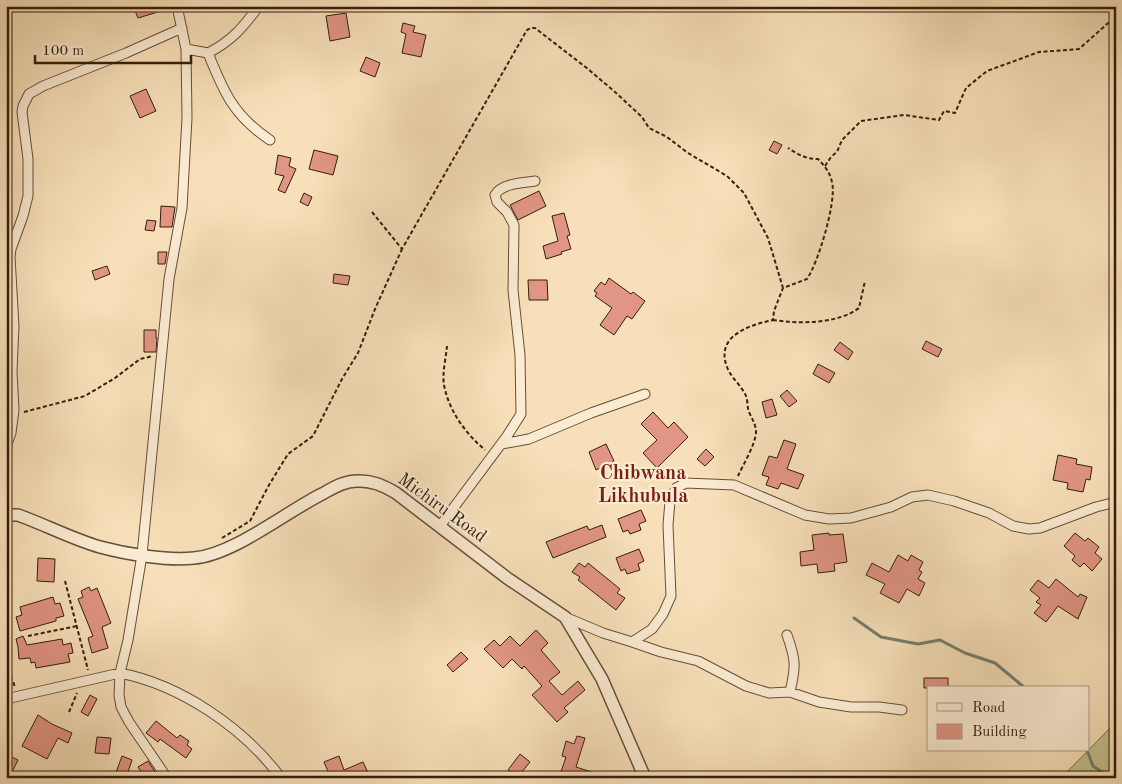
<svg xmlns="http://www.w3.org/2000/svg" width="1122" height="784" font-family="'Old Standard TT',serif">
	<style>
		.green { fill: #c3c08b; stroke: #7c6e4c }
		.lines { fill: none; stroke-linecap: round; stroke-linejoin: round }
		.stream { stroke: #747d6f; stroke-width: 3 }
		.building { fill: #e19584; stroke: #361d0d }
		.minor-casing { stroke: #664e38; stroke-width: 11 }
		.tertiary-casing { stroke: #664e38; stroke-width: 14 }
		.path { stroke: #361d0d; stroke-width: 2; stroke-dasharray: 4 2.5; stroke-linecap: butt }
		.minor { stroke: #faebd2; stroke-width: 9 }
		.tertiary { stroke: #faebd2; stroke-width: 11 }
		.labels { text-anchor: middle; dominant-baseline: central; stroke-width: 4.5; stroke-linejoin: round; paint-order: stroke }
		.street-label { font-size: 18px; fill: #361d0d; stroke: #faebd2 }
		.quarter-label { font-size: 20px; font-weight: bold; fill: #7a1f14; stroke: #faebd2 }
	</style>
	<rect width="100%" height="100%" fill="#f7e0b9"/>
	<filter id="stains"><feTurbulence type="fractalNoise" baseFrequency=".004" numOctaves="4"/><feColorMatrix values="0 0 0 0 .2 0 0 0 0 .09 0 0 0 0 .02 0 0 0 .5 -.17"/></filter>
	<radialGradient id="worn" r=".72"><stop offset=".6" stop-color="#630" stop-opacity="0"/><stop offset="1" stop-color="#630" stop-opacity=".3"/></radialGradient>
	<!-- green -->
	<path class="green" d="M1116,722V778H1061Z"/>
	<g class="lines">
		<!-- stream -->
		<path class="stream" d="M854,618L881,637L918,644L940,640L965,653L995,663L1025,688
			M1087,750L1093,766L1105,774L1108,778"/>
	</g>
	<!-- building -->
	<path class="building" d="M133,6H171V8L138,18Z
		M346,13L350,37L330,41L326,16Z
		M403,23L415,26L413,32L426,35L421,57L402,53L406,34L401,32Z
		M366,57L380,63L375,77L360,71Z
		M146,89L156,111L140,118L130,96Z
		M774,141L782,145L777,154L769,150Z
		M314,150L338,156L333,175L309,169Z
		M278,155L291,158L289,166L296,169L285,193L278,190L284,176L275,174Z
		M539,191L546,206L518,220L510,205Z
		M304,193L312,197L308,206L300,202Z
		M161,206L175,207L172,227H160Z
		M564,213L570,235L567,236L571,249L561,252L562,254L546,259L543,246L558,241L552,216Z
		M147,220L156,221L154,231L145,230Z
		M158,252H167L165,264H158Z
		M107,266L110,274L95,280L92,271Z
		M334,274L350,276L348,285L333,283Z
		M609,278L631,294L633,292L645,301L632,319L627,316L614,335L600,325L612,308L595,296L597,293L594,291L601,282L605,285Z
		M528,280H547L548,300H529Z
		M144,330H156V338H157L156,352H144Z
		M926,341L942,349L938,357L922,349Z
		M840,342L853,352L848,360L834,350Z
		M818,364L835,373L829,383L813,374Z
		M787,390L797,401L789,407L780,396Z
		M772,399L777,415L766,418L762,402Z
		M653,412L668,428L674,422L688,437L657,468L643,453L657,440L641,424Z
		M784,440L796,444L787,469L804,475L798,489L781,483L778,489L766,485L769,477L762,475L769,456L777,458Z
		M606,444L614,461L596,470L589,452Z
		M706,449L714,457L705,466L697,459Z
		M1058,455L1077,459L1076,464L1092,467L1090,480L1086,479L1083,492L1067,489L1068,483L1053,480Z
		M641,510L646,521L639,524L641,530L630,534L628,530L623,532L618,519Z
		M602,525L606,537L553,558L546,542L587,526L589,530Z
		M829,533V535L843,534L847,562L834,564L835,571L818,573L817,564L801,566L800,552L814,550L812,535Z
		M1075,533L1085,541L1088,538L1099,547L1095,553L1102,559L1092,571L1084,563L1080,567L1072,560L1075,556L1064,546Z
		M639,549L644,561L638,564L640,570L627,574L625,569L621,571L616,558Z
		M898,555L908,561L911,555L923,562L919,570L922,572L918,579L925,583L919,596L907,589L899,603L880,593L885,584L866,575L872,563L889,572Z
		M38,558L55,559L54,582L37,581Z
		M579,563L585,567L588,563L620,589L617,593L625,598L616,610L578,580L580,577L572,572Z
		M1056,579L1078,597L1080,594L1087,597L1078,619L1058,606L1046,622L1034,613L1041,605L1036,602L1040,598L1030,590L1038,580L1049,588Z
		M89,587L91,591L97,588L111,623L102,627L108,648L92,653L88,638L93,636L78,599L83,597L81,591Z
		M53,597L55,604L60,603L64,616L56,618V621L20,631L16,617L22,615L20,607Z
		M536,630L548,643L541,650L560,672L549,681L562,695L578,681L585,690L564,708L568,712L557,722L532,695L542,686L524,666L522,669L512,659L503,668L484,649L494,640L500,646L510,636L520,646Z
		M23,636L27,645L62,639L63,645L71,643L73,653L68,654L70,662L36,668L35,662L31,663L30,658L19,659L18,647L16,639Z
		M461,652L468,659L453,672L447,665Z
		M924,678H948V688H924Z
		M90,695L97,699L88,716L81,712Z
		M38,715L52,724L72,733L68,743L58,738L47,759L22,746Z
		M156,721L177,738L180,735L189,741L187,745L192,749L186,758L160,739L158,742L146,733Z
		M577,736L585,738L576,767L604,776L603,778H559L566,757L562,756L566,741L574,744Z
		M97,737L111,738L109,754L95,753Z
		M6,754L18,760L9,778H6Z
		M520,754L530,762L517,778L508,770Z
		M122,756L132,760L126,778H114Z
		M339,756L344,770L363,762L369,775L362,778H326L330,776L324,762Z
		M148,761L159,778H145L138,767Z"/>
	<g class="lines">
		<defs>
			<path id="minor" d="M186,49L208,53C224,93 234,116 270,140
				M208,53C232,41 243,27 259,6
				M502,444L529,439L591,413L645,394
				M6,447L11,433L14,410L12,371L14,326L10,257L11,249L23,216L28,196V159L22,112L23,106L29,94L43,86L126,53L182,28
				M440,526L507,436L521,414L520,355L513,290L514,225L507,212L497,202L495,195C502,183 523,183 535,181
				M565,617L603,633L632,642L652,629L663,614L671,596L668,525L670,501L676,488L686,483L734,485L805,515L829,519L851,518L891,507L912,497L928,495L954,501L989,513L1013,526L1029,529L1040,528L1096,507L1116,502
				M787,635C796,660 796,666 790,692
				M632,642L661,652L698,661L746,686L769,693L790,692L819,702L851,707H879L902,710
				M6,699L120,673C181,685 244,728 281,778
				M167,778L129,722L121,707L119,695L120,673L128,640L142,555L169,279L182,208L187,118L186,49L177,6"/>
			<path id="tertiary" d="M6,515H18C46,525 72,539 100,547C126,554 167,561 194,558C233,555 286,512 322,494C333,488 344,481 357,481C372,480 384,486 396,493L507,578L565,617L602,679L645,778"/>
		</defs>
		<!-- minor casing -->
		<use href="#minor" class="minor-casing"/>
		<!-- tertiary casing -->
		<use href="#tertiary" class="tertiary-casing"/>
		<!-- path -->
		<path class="path" d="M825,166L831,157L837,152L842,140L861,121L904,115L939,120L944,111L955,113L966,88L987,71L1039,52L1079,49L1116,16
			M372,212L402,249L527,30L531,28H535L588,69L615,92L642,117L649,128L667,137L688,153L727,176L744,193L768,238L783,288
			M773,320C799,324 838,324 859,308L865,281
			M447,346C446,358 442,373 444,385C449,411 465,433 485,450
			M24,412L85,396L115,378L140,359L153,356
			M738,476C743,465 755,445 756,433C756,424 752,419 749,412C747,407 748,401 746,396C742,386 731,378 727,367C715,336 749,325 773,320L774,311L783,288L807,279C818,263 837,201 832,182C830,173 825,166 818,159C806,159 799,155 788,148
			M222,538L250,521L269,485L288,454L313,436L342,379L358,353L375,309L402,249
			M65,581L88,670
			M28,636L77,626
			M6,664L15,687
			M69,712L77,693"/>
		<!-- minor -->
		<use href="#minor" class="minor"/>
		<!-- tertiary -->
		<use href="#tertiary" class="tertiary"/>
	</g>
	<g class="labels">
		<!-- street labels -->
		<g class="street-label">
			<text transform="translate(442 508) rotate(36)">Michiru Road</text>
		</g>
		<!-- quarter labels -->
		<g class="quarter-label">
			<text x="643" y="474">Chibwana<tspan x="643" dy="23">Likhubula</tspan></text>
		</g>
	</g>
	<!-- margin -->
	<rect width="1122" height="784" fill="none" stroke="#f7e0b9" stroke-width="25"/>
	<rect x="8" y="8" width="1107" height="769" fill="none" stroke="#361d0d" stroke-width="2.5"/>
	<rect x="12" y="12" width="1097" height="759" fill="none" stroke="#361d0d"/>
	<!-- legend -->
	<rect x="927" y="686" width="162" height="65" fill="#faebd2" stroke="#ac9983"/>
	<rect x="937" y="703" width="25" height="8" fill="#faebd2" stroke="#ac9983"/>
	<text x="972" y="712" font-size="15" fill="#361d0d">Road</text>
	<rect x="937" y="724" width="25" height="15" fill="#e19584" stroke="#ac9983"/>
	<text x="972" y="736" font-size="15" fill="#361d0d">Building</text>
	<!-- scale -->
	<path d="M35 55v8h156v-8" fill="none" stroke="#361d0d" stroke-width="2.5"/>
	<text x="42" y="55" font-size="15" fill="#361d0d" stroke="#faebd2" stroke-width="4" paint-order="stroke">100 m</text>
	<rect width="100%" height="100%" filter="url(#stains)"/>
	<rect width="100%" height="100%" fill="url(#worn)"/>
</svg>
